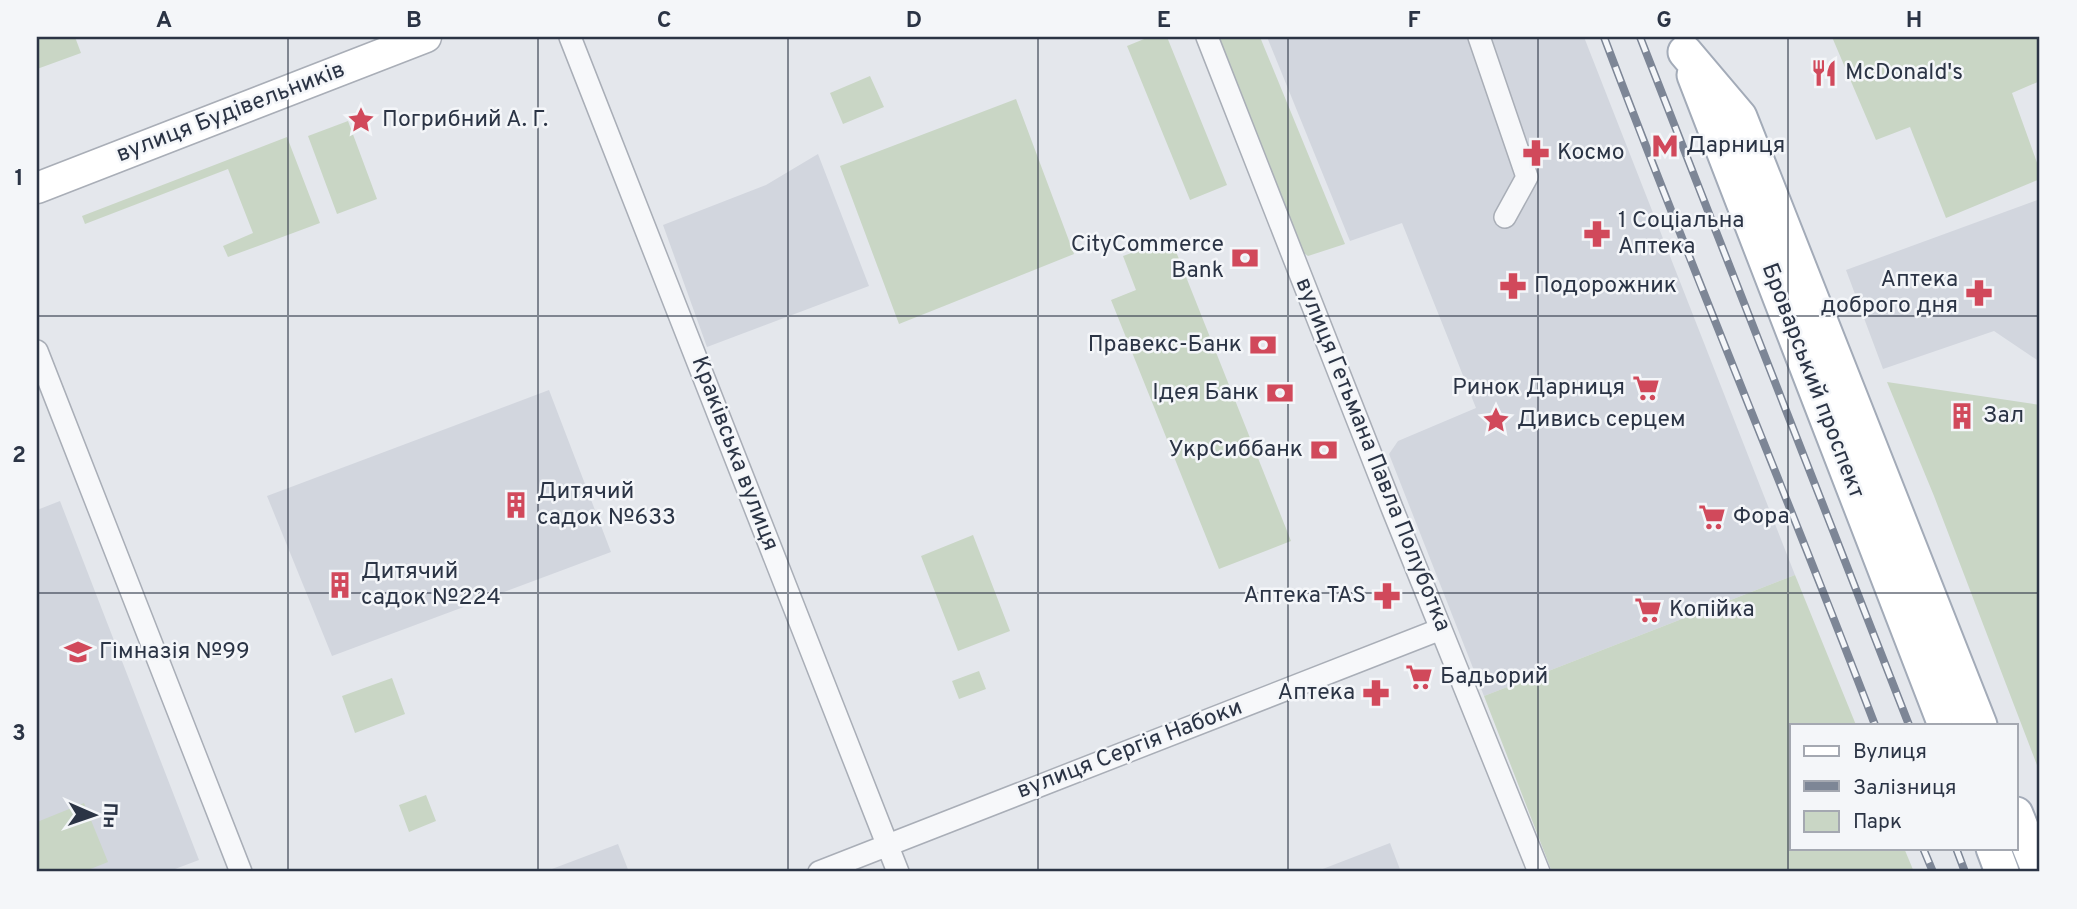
<svg xmlns="http://www.w3.org/2000/svg" width="2077" height="909" font-family="Overpass,sans-serif">
	<style>
		.built { fill: #d2d6de }
		.green { fill: #c9d6c5 }
		.lines { fill: none; stroke-linecap: round; stroke-linejoin: round }
		.street-casing { stroke: #a9aeb7; stroke-width: 24 }
		.secondary-casing { stroke: #a9aeb7; stroke-width: 33 }
		.primary-casing { stroke: #a3abb8; stroke-width: 37 }
		.street { stroke: #f7f8fa; stroke-width: 21 }
		.secondary { stroke: #fff; stroke-width: 30 }
		.primary { stroke: #fff; stroke-width: 33 }
		.rail-casing { stroke: #7d8696; stroke-width: 8 }
		.rail { stroke: #f4f6f9; stroke-width: 5; stroke-dasharray: 16; stroke-linecap: butt }
		.grid { fill: none; stroke: #2b3445; stroke-width: 2; stroke-opacity: 0.55 }
		.labels { text-anchor: middle; dominant-baseline: central; stroke-width: 5; stroke-linejoin: round; paint-order: stroke }
		.poi-label { font-size: 23px; fill: #2b3445; stroke: #f4f6f9; text-anchor: start }
		.street-label { font-size: 23px; fill: #2b3445; stroke: #f4f6f9 }
		.neatline { fill: none; stroke: #2b3445; stroke-width: 2.5 }
		.grid-label { font-size: 23px; text-anchor: middle; font-weight: bold; fill: #2b3445 }
	</style>
	<rect width="100%" height="100%" fill="#e4e7ec"/>
	<!-- built -->
	<path class="built" d="M1267,37H1584L1795,575L1484,696L1389,454L1398,441L1476,408L1402,223L1350,241Z
		M818,154L869,286L707,347L663,225L766,185Z
		M2040,199V362L1994,331L1883,369L1846,270Z
		M549,390L611,552L332,656L267,496Z
		M60,501L199,860L167,872H37V510Z
		M1390,843L1401,872H1315Z
		M618,844L629,872H544Z"/>
	<!-- green -->
	<path class="green" d="M37,37H75L81,53L37,69Z
		M1149,37H1167L1227,185L1190,200L1127,46Z
		M1218,37H1260L1345,244L1308,256L1301,251Z
		M1832,37H2040V81L2012,93L2040,171V179L1946,218L1910,127L1876,140Z
		M870,76L884,107L843,124L830,93Z
		M1016,99L1074,254L899,324L840,166Z
		M348,121L377,199L337,214L308,136Z
		M287,137L320,223L228,257L223,246L253,233L228,169L85,224L82,216Z
		M1171,239L1291,541L1219,569L1111,300L1136,290L1123,256Z
		M1887,382L2040,405V773L1934,496Z
		M973,535L1010,631L958,651L921,556Z
		M1795,575L1856,725H1792V848H1904L1914,872H1552L1484,696Z
		M979,671L986,689L959,699L952,681Z
		M392,678L405,714L355,733L342,696Z
		M426,795L436,821L409,832L399,805Z
		M84,803L108,862L83,872H37V822Z"/>
	<g class="lines">
		<defs>
			<path id="street" d="M570,37L898,872
				M1207,37L1392,508L1539,872
				M1479,37L1527,177L1505,217
				M37,351L241,872
				M819,872L1441,629"/>
			<path id="secondary" d="M37,188L426,37"/>
			<path id="primary" d="M1685,52L1740,117L1980,725
				M1694,75L1945,725
				M2016,814L2039,872
				M1993,848L2002,872"/>
		</defs>
		<!-- street casing -->
		<use href="#street" class="street-casing"/>
		<!-- secondary casing -->
		<use href="#secondary" class="secondary-casing"/>
		<!-- primary casing -->
		<use href="#primary" class="primary-casing"/>
		<!-- street -->
		<use href="#street" class="street"/>
		<!-- secondary -->
		<use href="#secondary" class="secondary"/>
		<!-- primary -->
		<use href="#primary" class="primary"/>
		<defs>
			<path id="rail" d="M1604,37C1691,268 1787,495 1875,725
				M1640,37L1909,725
				M1923,848L1933,872
				M1956,848L1965,872"/>
		</defs>
		<!-- rail casing -->
		<use href="#rail" class="rail-casing"/>
		<!-- rail -->
		<use href="#rail" class="rail"/>
	</g>
	<!-- grid -->
	<path class="grid" d="M288,37V872M538,37V872M788,37V872M1038,37V872M1288,37V872M1538,37V872M1788,37V872M37,316H2040M37,593H2040"/>
	<!-- icons -->
	<defs>
		<symbol id="restaurant-bare" viewBox="-9 -9 18 18"><path d="M-5-6h1v4h1v-4h1v4h1v-4h1v5L-1.5 .5V6h-2V.5L-5-1ZM5-6V6H3V1.5H1.5Q1.5-4 5-6Z" fill="#d1495b" stroke="#f4f6f9" stroke-width="2.5" paint-order="stroke"/></symbol>
		<symbol id="sight-bare" viewBox="-9 -9 18 18"><path d="M0-6L1.8-2.2L6-1.7L2.9 1.2L3.7 5.4L0 3.3L-3.7 5.4L-2.9 1.2L-6-1.7L-1.8-2.2Z" fill="#d1495b" stroke="#f4f6f9" stroke-width="2.5" paint-order="stroke"/></symbol>
		<symbol id="metro-bare" viewBox="-9 -9 18 18"><path d="M-5.5 5V-5H-3L0 0L3-5H5.5V5H3V-.5L0 4L-3-.5V5Z" fill="#d1495b" stroke="#f4f6f9" stroke-width="2.5" paint-order="stroke"/></symbol>
		<symbol id="pharmacy-bare" viewBox="-9 -9 18 18"><path d="M-2-6h4v4h4v4h-4v4h-4v-4h-4v-4h4Z" fill="#d1495b" stroke="#f4f6f9" stroke-width="2.5" paint-order="stroke"/></symbol>
		<symbol id="bank-bare" viewBox="-9 -9 18 18"><path d="M-6-4H6V4H-6ZM0-2.3a2.3 2.3 0 1 0 0 4.6a2.3 2.3 0 1 0 0-4.6Z" fill="#d1495b" stroke="#f4f6f9" stroke-width="2.5" paint-order="stroke"/></symbol>
		<symbol id="supermarket-bare" viewBox="-9 -9 18 18"><path d="M-6-5.5h2.5l.6 2H6L4.5 2H-2.5L-4.4-4H-6ZM-1.5 3.2a1.3 1.3 0 1 0 .1 0ZM3 3.2a1.3 1.3 0 1 0 .1 0Z" fill="#d1495b" stroke="#f4f6f9" stroke-width="2.5" paint-order="stroke"/></symbol>
		<symbol id="building-bare" viewBox="-9 -9 18 18"><path d="M-4-6H4V6H1V3H-1V6H-4ZM-2.5-4.3h1.7v1.8h-1.7ZM.8-4.3h1.7v1.8H.8ZM-2.5-1h1.7V.8h-1.7ZM.8-1h1.7V.8H.8Z" fill="#d1495b" stroke="#f4f6f9" stroke-width="2.5" paint-order="stroke"/></symbol>
		<symbol id="school-bare" viewBox="-9 -9 18 18"><path d="M0-5L7-2L0 1L-7-2ZM-4 1L0 2.5L4 1V4Q0 6-4 4Z" fill="#d1495b" stroke="#f4f6f9" stroke-width="2.5" paint-order="stroke"/></symbol>
	</defs>
	<g fill-rule="evenodd">
		<use href="#restaurant-bare" x="1805" y="54" width="38" height="38"/>
		<use href="#sight-bare" x="342" y="101" width="38" height="38"/>
		<use href="#metro-bare" x="1646" y="127" width="38" height="38"/>
		<use href="#pharmacy-bare" x="1517" y="134" width="38" height="38"/>
		<use href="#pharmacy-bare" x="1578" y="215" width="38" height="38"/>
		<use href="#bank-bare" x="1226" y="239" width="38" height="38"/>
		<use href="#pharmacy-bare" x="1494" y="267" width="38" height="38"/>
		<use href="#pharmacy-bare" x="1960" y="274" width="38" height="38"/>
		<use href="#bank-bare" x="1244" y="326" width="38" height="38"/>
		<use href="#supermarket-bare" x="1627" y="369" width="38" height="38"/>
		<use href="#bank-bare" x="1261" y="374" width="38" height="38"/>
		<use href="#building-bare" x="1943" y="397" width="38" height="38"/>
		<use href="#sight-bare" x="1477" y="401" width="38" height="38"/>
		<use href="#bank-bare" x="1305" y="431" width="38" height="38"/>
		<use href="#building-bare" x="497" y="486" width="38" height="38"/>
		<use href="#supermarket-bare" x="1693" y="498" width="38" height="38"/>
		<use href="#building-bare" x="321" y="566" width="38" height="38"/>
		<use href="#pharmacy-bare" x="1368" y="577" width="38" height="38"/>
		<use href="#supermarket-bare" x="1629" y="591" width="38" height="38"/>
		<use href="#school-bare" x="59" y="633" width="38" height="38"/>
		<use href="#supermarket-bare" x="1400" y="658" width="38" height="38"/>
		<use href="#pharmacy-bare" x="1357" y="674" width="38" height="38"/>
	</g>
	<g class="labels">
		<!-- poi labels -->
		<g class="poi-label">
			<text x="1845" y="73">McDonald's</text>
			<text x="382" y="120">Погрибний А. Г.</text>
			<text x="1686" y="146">Дарниця</text>
			<text x="1557" y="153">Космо</text>
			<text x="1618" y="221">1 Соціальна<tspan x="1618" dy="26">Аптека</tspan></text>
			<text x="1224" y="245" text-anchor="end">CityCommerce<tspan x="1224" dy="26">Bank</tspan></text>
			<text x="1958" y="280" text-anchor="end">Аптека<tspan x="1958" dy="26">доброго дня</tspan></text>
			<text x="1534" y="286">Подорожник</text>
			<text x="1242" y="345" text-anchor="end">Правекс-Банк</text>
			<text x="1625" y="388" text-anchor="end">Ринок Дарниця</text>
			<text x="1259" y="393" text-anchor="end">Ідея Банк</text>
			<text x="1983" y="416">Зал</text>
			<text x="1517" y="420">Дивись серцем</text>
			<text x="1303" y="450" text-anchor="end">УкрСиббанк</text>
			<text x="537" y="492">Дитячий<tspan x="537" dy="26">садок №633</tspan></text>
			<text x="1733" y="517">Фора</text>
			<text x="361" y="572">Дитячий<tspan x="361" dy="26">садок №224</tspan></text>
			<text x="1366" y="596" text-anchor="end">Аптека TAS</text>
			<text x="1669" y="610">Копійка</text>
			<text x="99" y="652">Гімназія №99</text>
			<text x="1440" y="677">Бадьорий</text>
			<text x="1355" y="693" text-anchor="end">Аптека</text>
		</g>
		<!-- street labels -->
		<g class="street-label">
			<text transform="translate(231 113) rotate(-21)">вулиця Будівельників</text>
			<text transform="translate(1812 381) rotate(69)">Броварський проспект</text>
			<text transform="translate(734 454) rotate(69)">Краківська вулиця</text>
			<text transform="translate(1372 455) rotate(68)">вулиця Гетьмана Павла Полуботка</text>
			<text transform="translate(1130 750) rotate(-21)">вулиця Сергія Набоки</text>
		</g>
	</g>
	<!-- border -->
	<rect width="2077" height="909" fill="none" stroke="#f4f6f9" stroke-width="77"/>
	<!-- legend -->
	<rect x="1790" y="724" width="228" height="126" fill="#f4f6f9" stroke="#a4a8b1" stroke-width="2"/>
	<rect x="1804" y="746" width="35" height="10" fill="#ffffff" stroke="#a4a8b1" stroke-width="2"/>
	<text x="1853" y="758" font-size="21" fill="#2b3445">Вулиця</text>
	<rect x="1804" y="781" width="35" height="10" fill="#7d8696" stroke="#a4a8b1" stroke-width="2"/>
	<text x="1853" y="794" font-size="21" fill="#2b3445">Залізниця</text>
	<rect x="1804" y="811" width="35" height="21" fill="#c9d6c5" stroke="#a4a8b1" stroke-width="2"/>
	<text x="1853" y="828" font-size="21" fill="#2b3445">Парк</text>
	<!-- north arrow -->
	<g transform="translate(94 815) rotate(92)" stroke="#f4f6f9" stroke-width="5" paint-order="stroke">
	<path d="M0-5L12 26L0 18L-12 26Z" fill="#2b3445"/>
	<text y="-10" font-size="19" font-weight="bold" text-anchor="middle" fill="#2b3445">Пн</text>
	</g>
	<rect x="38" y="38" width="2000" height="832" class="neatline"/>
	<g class="grid-label">
		<text x="164" y="27">A</text>
		<text x="414" y="27">B</text>
		<text x="664" y="27">C</text>
		<text x="914" y="27">D</text>
		<text x="1164" y="27">E</text>
		<text x="1414" y="27">F</text>
		<text x="1664" y="27">G</text>
		<text x="1914" y="27">H</text>
		<text x="19" y="185">1</text>
		<text x="19" y="462">2</text>
		<text x="19" y="740">3</text>
	</g>
</svg>
